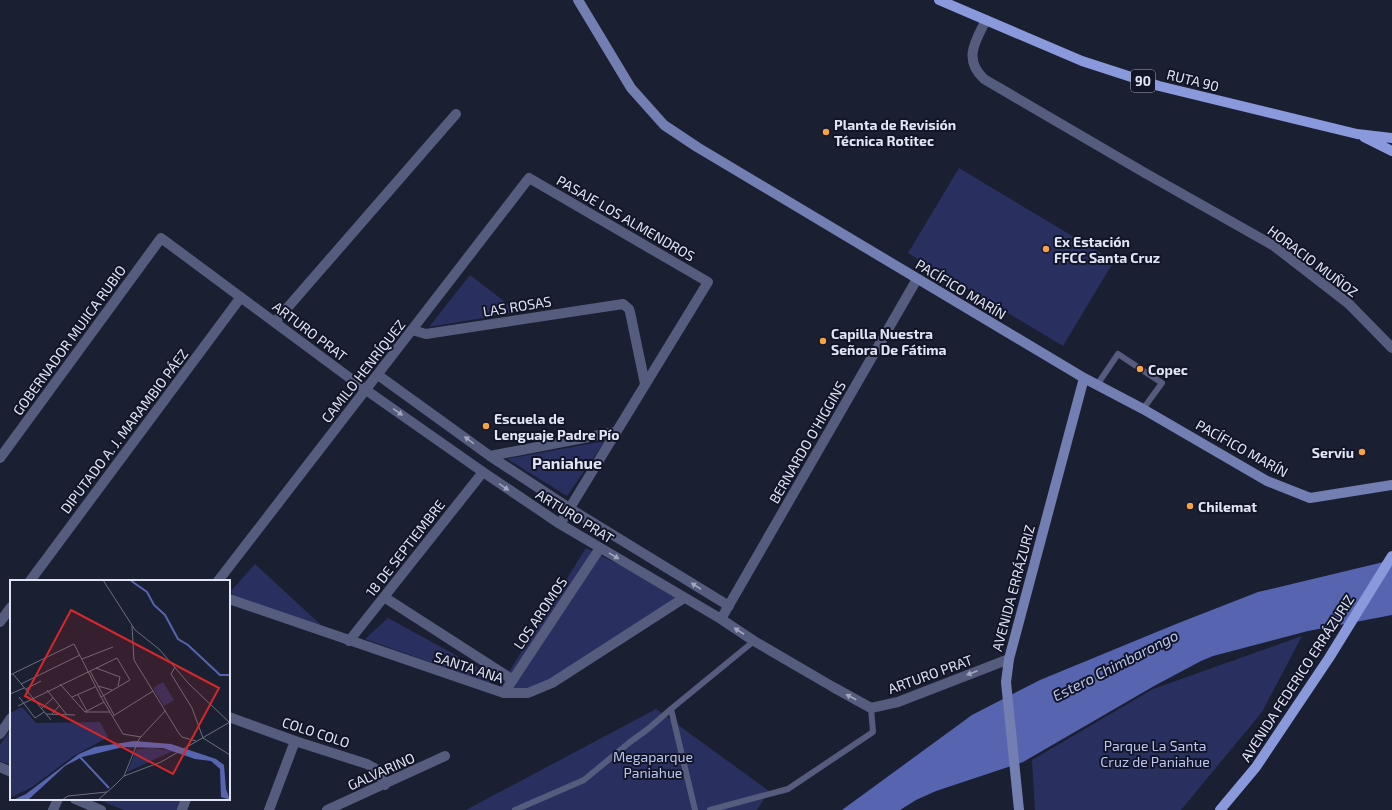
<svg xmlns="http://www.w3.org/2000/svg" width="1392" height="810" font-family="'Exo 2',sans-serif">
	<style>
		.green { fill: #293060 }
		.water { fill: #5764b0 }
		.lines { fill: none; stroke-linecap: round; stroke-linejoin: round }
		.lane { stroke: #555c7d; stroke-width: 6 }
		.street { stroke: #555c7d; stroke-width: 10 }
		.secondary { stroke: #737eb3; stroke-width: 10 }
		.primary { stroke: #8a98dc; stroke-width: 10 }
		.oneway { fill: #a2a7bd }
		.poi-dot { fill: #f6a247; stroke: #121528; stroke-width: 1.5 }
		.labels { text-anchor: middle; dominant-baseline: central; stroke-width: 4; stroke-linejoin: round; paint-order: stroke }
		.shield { fill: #121528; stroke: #a3a6b5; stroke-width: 1 }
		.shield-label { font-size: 13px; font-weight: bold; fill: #e1e4f2 }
		.street-label { font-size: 14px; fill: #e1e4f2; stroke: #121528 }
		.poi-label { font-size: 14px; font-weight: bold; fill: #e1e4f2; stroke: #121528; text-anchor: start }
		.park-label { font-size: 14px; fill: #bbc5ef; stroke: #121528 }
		.water-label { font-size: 15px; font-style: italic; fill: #bac4ee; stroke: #121528 }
		.quarter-label { font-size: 16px; font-weight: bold; fill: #e1e4f2; stroke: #121528 }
		.inset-river { fill: none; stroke: #5764b0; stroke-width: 2 }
		.inset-road { fill: none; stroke: #6a6e7f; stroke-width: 1 }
		.view { fill: #d62828; fill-opacity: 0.15; stroke: #d62828; stroke-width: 2 }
		.inset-edge { fill: none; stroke: #e1e4f2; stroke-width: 2 }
	</style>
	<rect width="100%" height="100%" fill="#1b1f32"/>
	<!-- green -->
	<path class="green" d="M959,168L1114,261L1063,346L908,253Z
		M470,275L518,312L429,327Z
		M605,441L567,496L507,459Z
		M586,548L684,598L552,683L504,693L495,694Z
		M255,564L321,625L236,602L231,591Z
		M388,618L494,676L489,683L365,639Z
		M1302,636L1262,712L1181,810H1035L1032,760L1153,689Z
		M656,709L769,791L757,810H466Z
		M9,732H11V765L0,761V745Z
		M96,799H184L180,810H124Z"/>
	<!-- water -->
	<path class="water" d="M1392,560V615L1308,631L1213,656L1201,661L1154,686L1023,762L936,791L916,800L900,810H842L972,715L1040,680L1176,624L1258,592Z"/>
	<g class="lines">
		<!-- lane -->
		<path class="lane" d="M1097,385L1118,354L1162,383L1143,409
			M671,709L695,810
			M515,810L584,780L630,742L648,729L671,709L754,641
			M710,810L788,789L873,732L871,708"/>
		<!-- street -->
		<path class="street" d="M986,20C975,42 963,59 984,79L1145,173L1274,246L1349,304L1392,348
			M275,322L456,114
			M412,330L426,334L623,304L629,309L630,312L645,384
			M378,375L490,456L569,508L729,606
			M490,456L615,432
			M0,458L161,238L366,390L483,472L560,524L721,619L754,641L833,687L871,708L898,702L1009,659
			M30,581L241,297
			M218,581L529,178L708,282L560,524
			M384,597L513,680
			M229,599L504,693H528L552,683L684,598
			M721,619L917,279
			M0,622L11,607
			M349,641L483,472
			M504,693L600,548
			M229,717L295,741L367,764L376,769L385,785
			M0,734L11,718
			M0,767L11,772
			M75,799L101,810
			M53,810L58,799
			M182,810L186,799
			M269,810L295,741
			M327,810L445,756"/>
		<!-- secondary -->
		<path class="secondary" d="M578,0L631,88L664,125L697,147L1084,378L1143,409L1267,481L1310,498L1392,485
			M1019,810L1006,682L1009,659L1084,378"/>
		<!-- primary -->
		<path class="primary" d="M939,0L1082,61L1159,86L1357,134L1392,138
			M1364,137L1392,151
			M1220,810L1256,767L1329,658L1392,556"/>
	</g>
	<!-- one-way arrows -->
	<defs><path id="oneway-solid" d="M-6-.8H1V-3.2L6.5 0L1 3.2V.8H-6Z"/></defs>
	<g class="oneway">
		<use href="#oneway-solid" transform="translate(398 412) rotate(35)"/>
		<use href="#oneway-solid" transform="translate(469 440) rotate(-144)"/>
		<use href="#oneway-solid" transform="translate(504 487) rotate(34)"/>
		<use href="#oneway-solid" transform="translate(614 556) rotate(31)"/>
		<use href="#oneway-solid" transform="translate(696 586) rotate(-148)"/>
		<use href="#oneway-solid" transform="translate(739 631) rotate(-147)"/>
		<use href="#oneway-solid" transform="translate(972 673) rotate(159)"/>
		<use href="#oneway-solid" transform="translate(851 697) rotate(-152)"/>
	</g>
	<!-- markers -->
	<g class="poi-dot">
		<circle cx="826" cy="132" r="4"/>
		<circle cx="1046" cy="249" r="4"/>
		<circle cx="823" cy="341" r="4"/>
		<circle cx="1140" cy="369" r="4"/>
		<circle cx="486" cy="426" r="4"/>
		<circle cx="1362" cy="452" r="4"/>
		<circle cx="1190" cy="506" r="4"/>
	</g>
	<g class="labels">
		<!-- shield labels -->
		<rect class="shield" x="1131" y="70" width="24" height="22" rx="3"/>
		<g class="shield-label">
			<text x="1143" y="81">90</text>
		</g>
		<!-- street labels -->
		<g class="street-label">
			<text transform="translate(1193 80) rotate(14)">RUTA 90</text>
			<text transform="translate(626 218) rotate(30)">PASAJE LOS ALMENDROS</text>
			<text transform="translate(1313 261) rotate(37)">HORACIO MUÑOZ</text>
			<text transform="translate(961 289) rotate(31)">PACÍFICO MARÍN</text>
			<text transform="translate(517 306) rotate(-9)">LAS ROSAS</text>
			<text transform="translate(310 331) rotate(37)">ARTURO PRAT</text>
			<text transform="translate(69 340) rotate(-54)">GOBERNADOR MUJICA RUBIO</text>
			<text transform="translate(363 371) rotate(-52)">CAMILO HENRÍQUEZ</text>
			<text transform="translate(124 431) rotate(-53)">DIPUTADO A. J. MARAMBIO PÁEZ</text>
			<text transform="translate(807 442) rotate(-60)">BERNARDO O'HIGGINS</text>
			<text transform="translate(1242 448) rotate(29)">PACÍFICO MARÍN</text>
			<text transform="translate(575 516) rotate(32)">ARTURO PRAT</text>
			<text transform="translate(405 548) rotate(-52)">18 DE SEPTIEMBRE</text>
			<text transform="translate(1013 588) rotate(-75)">AVENIDA ERRÁZURIZ</text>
			<text transform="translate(540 613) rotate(-56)">LOS AROMOS</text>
			<text transform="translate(469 667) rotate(18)">SANTA ANA</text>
			<text transform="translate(930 674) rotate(-20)">ARTURO PRAT</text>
			<text transform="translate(1297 678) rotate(-57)">AVENIDA FEDERICO ERRÁZURIZ</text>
			<text transform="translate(316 732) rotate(18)">COLO COLO</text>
			<text transform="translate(381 771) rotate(-24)">GALVARINO</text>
		</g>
		<!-- poi labels -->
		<g class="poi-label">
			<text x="834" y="124">Planta de Revisión<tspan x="834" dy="16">Técnica Rotitec</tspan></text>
			<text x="1054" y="241">Ex Estación<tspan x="1054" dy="16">FFCC Santa Cruz</tspan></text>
			<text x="831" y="333">Capilla Nuestra<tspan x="831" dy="16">Señora De Fátima</tspan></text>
			<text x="1148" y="369">Copec</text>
			<text x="494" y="418">Escuela de<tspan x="494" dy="16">Lenguaje Padre Pío</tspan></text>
			<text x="1354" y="452" text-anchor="end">Serviu</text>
			<text x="1198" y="506">Chilemat</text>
		</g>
		<!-- park labels -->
		<g class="park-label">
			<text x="1155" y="745">Parque La Santa<tspan x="1155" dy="16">Cruz de Paniahue</tspan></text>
			<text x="653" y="756">Megaparque<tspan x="653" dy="16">Paniahue</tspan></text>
		</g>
		<!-- water labels -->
		<g class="water-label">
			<text transform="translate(1115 665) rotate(-27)">Estero Chimbarongo</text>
		</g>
		<!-- quarter labels -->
		<g class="quarter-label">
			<text x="567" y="462">Paniahue</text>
		</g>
	</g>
	<!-- overview -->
	<g transform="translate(10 580)">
		<rect width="220" height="220" fill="#1b1f32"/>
		<path d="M153,102L164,120L154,126L143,108ZM12,127L26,143L90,142L98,157L62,177L22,207L0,218V133ZM144,168L163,171L117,192L127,169Z" fill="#293060"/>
		<path d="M124,161L161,164L206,179L214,185L216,209L220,220L211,217L210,189L201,181L185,179L153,168L113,167L72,177L55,186L18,220H3L16,214L69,174L85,167Z" fill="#5764b0"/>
		<path class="inset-river" d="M120,0L137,12L144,25L155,35L168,59L178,65L210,95H220M70,177L99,208"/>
		<path class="inset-road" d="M93,0L125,50L149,69L179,104L220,143M122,46L124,80L168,152L172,157L186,161M72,79L103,67M165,87L161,94L182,128L193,158L220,175M86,88L110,97L108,106M80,91L104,135M3,94L41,140M0,95L64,64L91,117L113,154L131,157M11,104L70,75M50,104L75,132H100M88,106L102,110M16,109L31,101M37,110L57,135M0,114L14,108M68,115L77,131M9,117L25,138L34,132M62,117L85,107M8,126L107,78L120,100L91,117M31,129L43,118M75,132L94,122M36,134L65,135M42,134L50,125M103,136L143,111M114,196L129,159L155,131M104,206L114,196L151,182L220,142M52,220L58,216L97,212M88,220L105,205"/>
		<path class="view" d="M61,30L209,108L163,194L15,116Z"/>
		<rect width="220" height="220" class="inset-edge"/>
	</g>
</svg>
